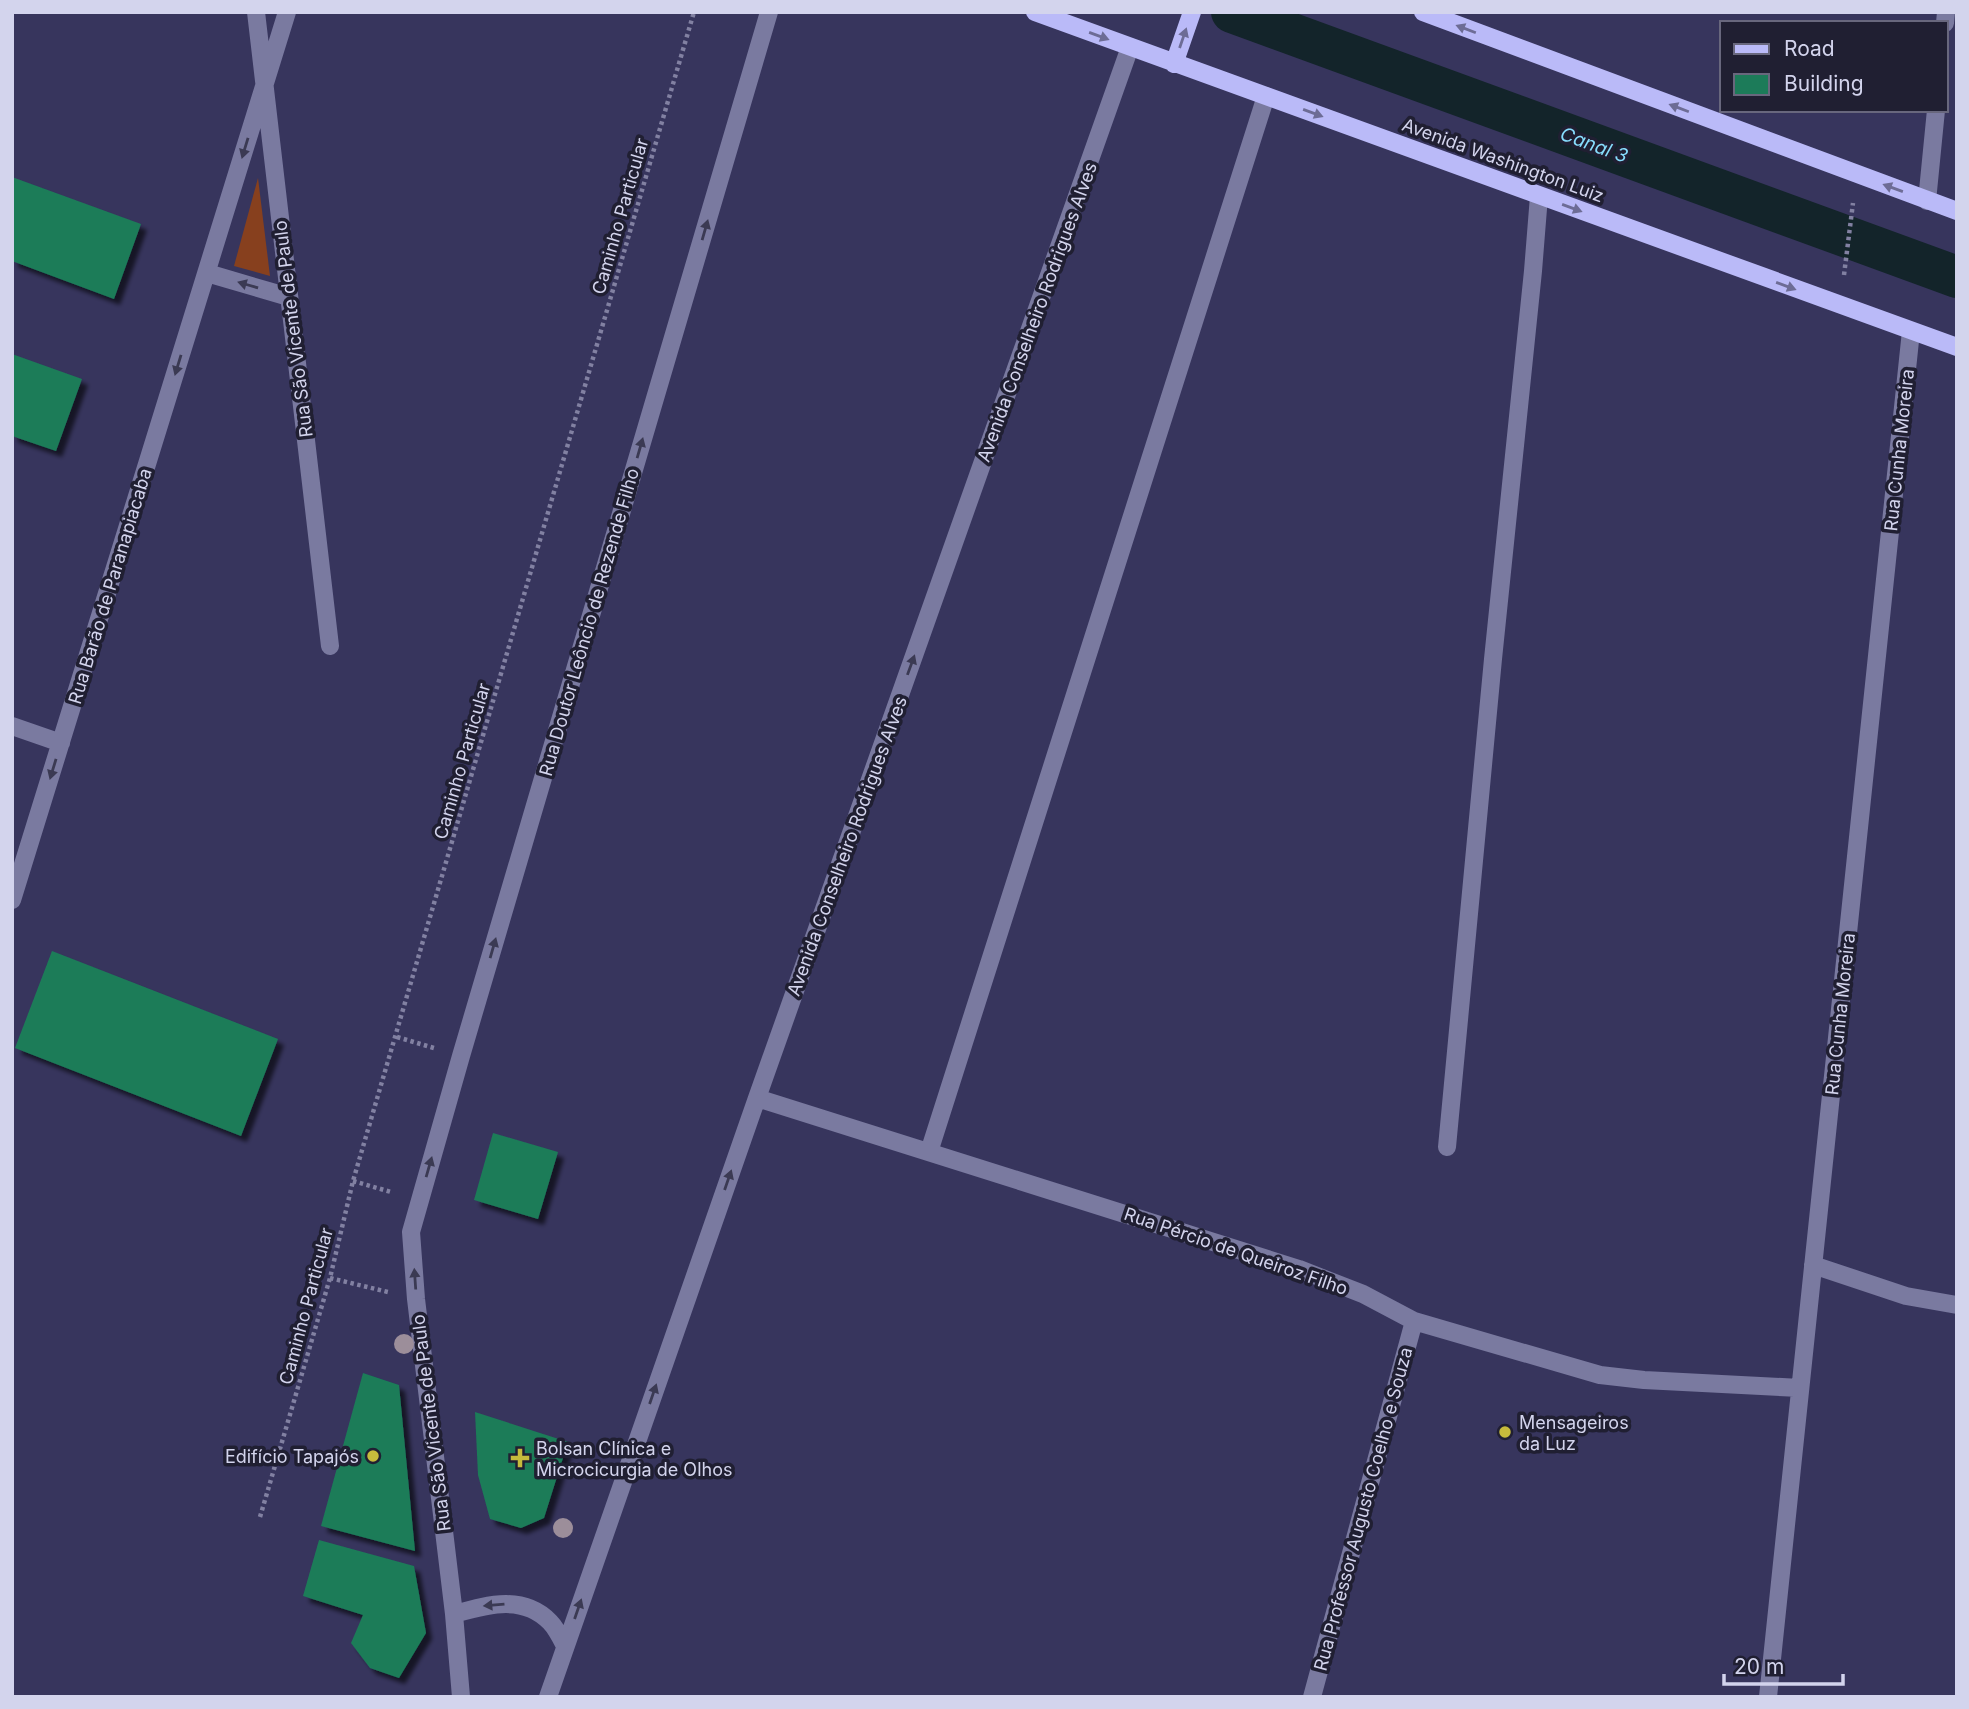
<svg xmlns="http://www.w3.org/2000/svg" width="1969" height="1709" font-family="Inter,sans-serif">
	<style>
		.green { fill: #87401e }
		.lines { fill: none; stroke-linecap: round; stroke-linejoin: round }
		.canal { stroke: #13242a; stroke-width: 42 }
		.building { fill: #1c7b59; filter: url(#shadow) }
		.path { stroke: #8281a2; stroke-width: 4.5; stroke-dasharray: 3.5 3.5; stroke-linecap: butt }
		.minor { stroke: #7a7aa0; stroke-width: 18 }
		.major { stroke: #babaf8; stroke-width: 18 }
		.tree { fill: #9c8e9a }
		.oneway { fill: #6d6c95 }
		.oneway2 { fill: #3b3a53 }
		.poi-dot { fill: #c7bb3c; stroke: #201f32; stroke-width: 2.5 }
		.labels { text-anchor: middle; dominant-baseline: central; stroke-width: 7; stroke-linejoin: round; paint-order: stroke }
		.street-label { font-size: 18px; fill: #d3d4ed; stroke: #201f32 }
		.poi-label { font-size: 18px; fill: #d3d4ed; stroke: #201f32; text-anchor: start }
		.water-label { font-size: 19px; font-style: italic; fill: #87ddfd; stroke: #201f32 }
	</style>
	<defs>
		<filter id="shadow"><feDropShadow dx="6" dy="6" stdDeviation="2" flood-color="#0009"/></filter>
	</defs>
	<rect width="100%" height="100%" fill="#37355d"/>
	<!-- green -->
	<path class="green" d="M258,178L270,276L234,266Z"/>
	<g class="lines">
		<!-- canal -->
		<path class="canal" d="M1232,12L1957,277"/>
	</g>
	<!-- building -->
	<path class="building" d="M12,177L141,224L114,299L12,261Z
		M12,354L82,379L56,451L12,436Z
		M52,951L278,1039L241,1136L15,1048Z
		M493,1133L558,1152L538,1219L474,1200Z
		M363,1373L399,1385L415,1551L321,1526Z
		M475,1412L568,1442L544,1518L521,1528L490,1519L478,1475Z
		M319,1540L414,1566L426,1633L399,1678L370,1668L351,1643L363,1615L303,1596Z"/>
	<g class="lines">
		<!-- path -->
		<path class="path" d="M1844,275L1853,203
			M397,1037L434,1048
			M353,1181L391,1192
			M330,1278L388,1292
			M260,1517L330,1278L353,1181L694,12"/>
		<!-- minor -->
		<path class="minor" d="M256,12L330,646
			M1945,23L1946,12
			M1927,201L1936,110
			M207,273L289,297
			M12,726L61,743
			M12,900L287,12
			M757,1098L1299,1269L1363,1294L1414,1321L1600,1375L1644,1380L1800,1388
			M1447,1147L1493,659L1533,271L1539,196
			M929,1152L1266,96
			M1813,1265L1906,1296L1957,1305
			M454,1614C487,1605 523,1594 550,1622C556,1628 561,1638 565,1646
			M461,1697L454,1614L416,1299L411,1232L461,1056L769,12
			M548,1697L757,1098L1130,47
			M1312,1697L1414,1321
			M1768,1697L1911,331"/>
		<!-- major -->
		<path class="major" d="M1035,12L1957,347
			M1423,12L1957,211
			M1174,64L1192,12"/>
	</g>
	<!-- trees -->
	<g class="tree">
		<circle cx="404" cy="1344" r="10"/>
		<circle cx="563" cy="1528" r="10"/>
	</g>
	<!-- one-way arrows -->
	<defs><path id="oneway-solid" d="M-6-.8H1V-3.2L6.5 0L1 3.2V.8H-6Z" transform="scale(1.75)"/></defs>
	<g class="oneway">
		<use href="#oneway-solid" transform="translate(1466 29) rotate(-159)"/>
		<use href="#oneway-solid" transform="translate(1099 36) rotate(20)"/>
		<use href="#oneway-solid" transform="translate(1183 38) rotate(-71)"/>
		<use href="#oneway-solid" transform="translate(1679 108) rotate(-159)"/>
		<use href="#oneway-solid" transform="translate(1313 113) rotate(20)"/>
		<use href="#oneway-solid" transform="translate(1893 188) rotate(-160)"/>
		<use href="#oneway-solid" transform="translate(1572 208) rotate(20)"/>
		<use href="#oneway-solid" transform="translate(1786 286) rotate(20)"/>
	</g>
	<g class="oneway2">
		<use href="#oneway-solid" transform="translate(245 148) rotate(107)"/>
		<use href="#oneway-solid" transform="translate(705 230) rotate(-74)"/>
		<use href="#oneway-solid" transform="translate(248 285) rotate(-164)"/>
		<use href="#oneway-solid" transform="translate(178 365) rotate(107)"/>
		<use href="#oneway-solid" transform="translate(640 448) rotate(-74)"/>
		<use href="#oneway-solid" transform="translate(911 665) rotate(-70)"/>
		<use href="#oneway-solid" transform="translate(53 769) rotate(107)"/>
		<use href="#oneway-solid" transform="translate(493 948) rotate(-74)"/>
		<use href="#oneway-solid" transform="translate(429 1167) rotate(-74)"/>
		<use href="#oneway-solid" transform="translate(728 1180) rotate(-71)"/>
		<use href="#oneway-solid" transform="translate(415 1279) rotate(-94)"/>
		<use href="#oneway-solid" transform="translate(653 1394) rotate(-71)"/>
		<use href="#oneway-solid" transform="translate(494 1605) rotate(175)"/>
		<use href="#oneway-solid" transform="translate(578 1609) rotate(-71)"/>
	</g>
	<!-- markers -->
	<g class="poi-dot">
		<circle cx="1505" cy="1432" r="7"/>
		<circle cx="373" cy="1456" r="7"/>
		<path d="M516.5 1447.5h7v7h7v7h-7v7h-7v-7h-7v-7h7z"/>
	</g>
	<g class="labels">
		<!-- street labels -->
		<g class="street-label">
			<text transform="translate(1503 160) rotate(20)">Avenida Washington Luiz</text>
			<text transform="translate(620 216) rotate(-74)">Caminho Particular</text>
			<text transform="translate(1037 312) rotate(-70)">Avenida Conselheiro Rodrigues Alves</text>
			<text transform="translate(293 329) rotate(-97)">Rua São Vicente de Paulo</text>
			<text transform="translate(1899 450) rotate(-84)">Rua Cunha Moreira</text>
			<text transform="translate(110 586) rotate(-73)">Rua Barão de Paranapiacaba</text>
			<text transform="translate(589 622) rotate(-74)">Rua Doutor Leôncio de Rezende Filho</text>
			<text transform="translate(462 761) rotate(-74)">Caminho Particular</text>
			<text transform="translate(847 846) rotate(-70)">Avenida Conselheiro Rodrigues Alves</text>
			<text transform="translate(1840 1014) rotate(-84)">Rua Cunha Moreira</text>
			<text transform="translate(1236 1251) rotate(19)">Rua Pércio de Queiroz Filho</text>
			<text transform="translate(306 1306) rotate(-75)">Caminho Particular</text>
			<text transform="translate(431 1423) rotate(-97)">Rua São Vicente de Paulo</text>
			<text transform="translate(1363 1509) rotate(-75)">Rua Professor Augusto Coelho e Souza</text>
		</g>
		<!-- poi labels -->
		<g class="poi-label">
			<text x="1519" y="1422">Mensageiros<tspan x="1519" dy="21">da Luz</tspan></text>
			<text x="536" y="1448">Bolsan Clínica e<tspan x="536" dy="21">Microcicurgia de Olhos</tspan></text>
			<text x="359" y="1456" text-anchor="end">Edifício Tapajós</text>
		</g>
		<!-- water labels -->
		<g class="water-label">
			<text transform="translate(1594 145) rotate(20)">Canal 3</text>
		</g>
	</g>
	<!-- border -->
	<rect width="1969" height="1709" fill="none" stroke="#d3d4ed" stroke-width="28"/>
	<!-- legend -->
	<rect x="1720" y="21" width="228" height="91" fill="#201f32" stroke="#68677d" stroke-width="2"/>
	<rect x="1734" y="44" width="35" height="10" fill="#babaf8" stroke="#68677d" stroke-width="2"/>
	<text x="1784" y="56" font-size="21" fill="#d3d4ed">Road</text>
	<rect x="1734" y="74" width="35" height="21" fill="#1c7b59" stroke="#68677d" stroke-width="2"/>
	<text x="1784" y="91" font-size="21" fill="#d3d4ed">Building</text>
	<!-- scale -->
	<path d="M1724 1674v10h119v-10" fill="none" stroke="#d3d4ed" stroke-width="3.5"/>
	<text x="1734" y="1674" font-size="21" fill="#d3d4ed" stroke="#201f32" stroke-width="5" paint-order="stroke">20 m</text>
</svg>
